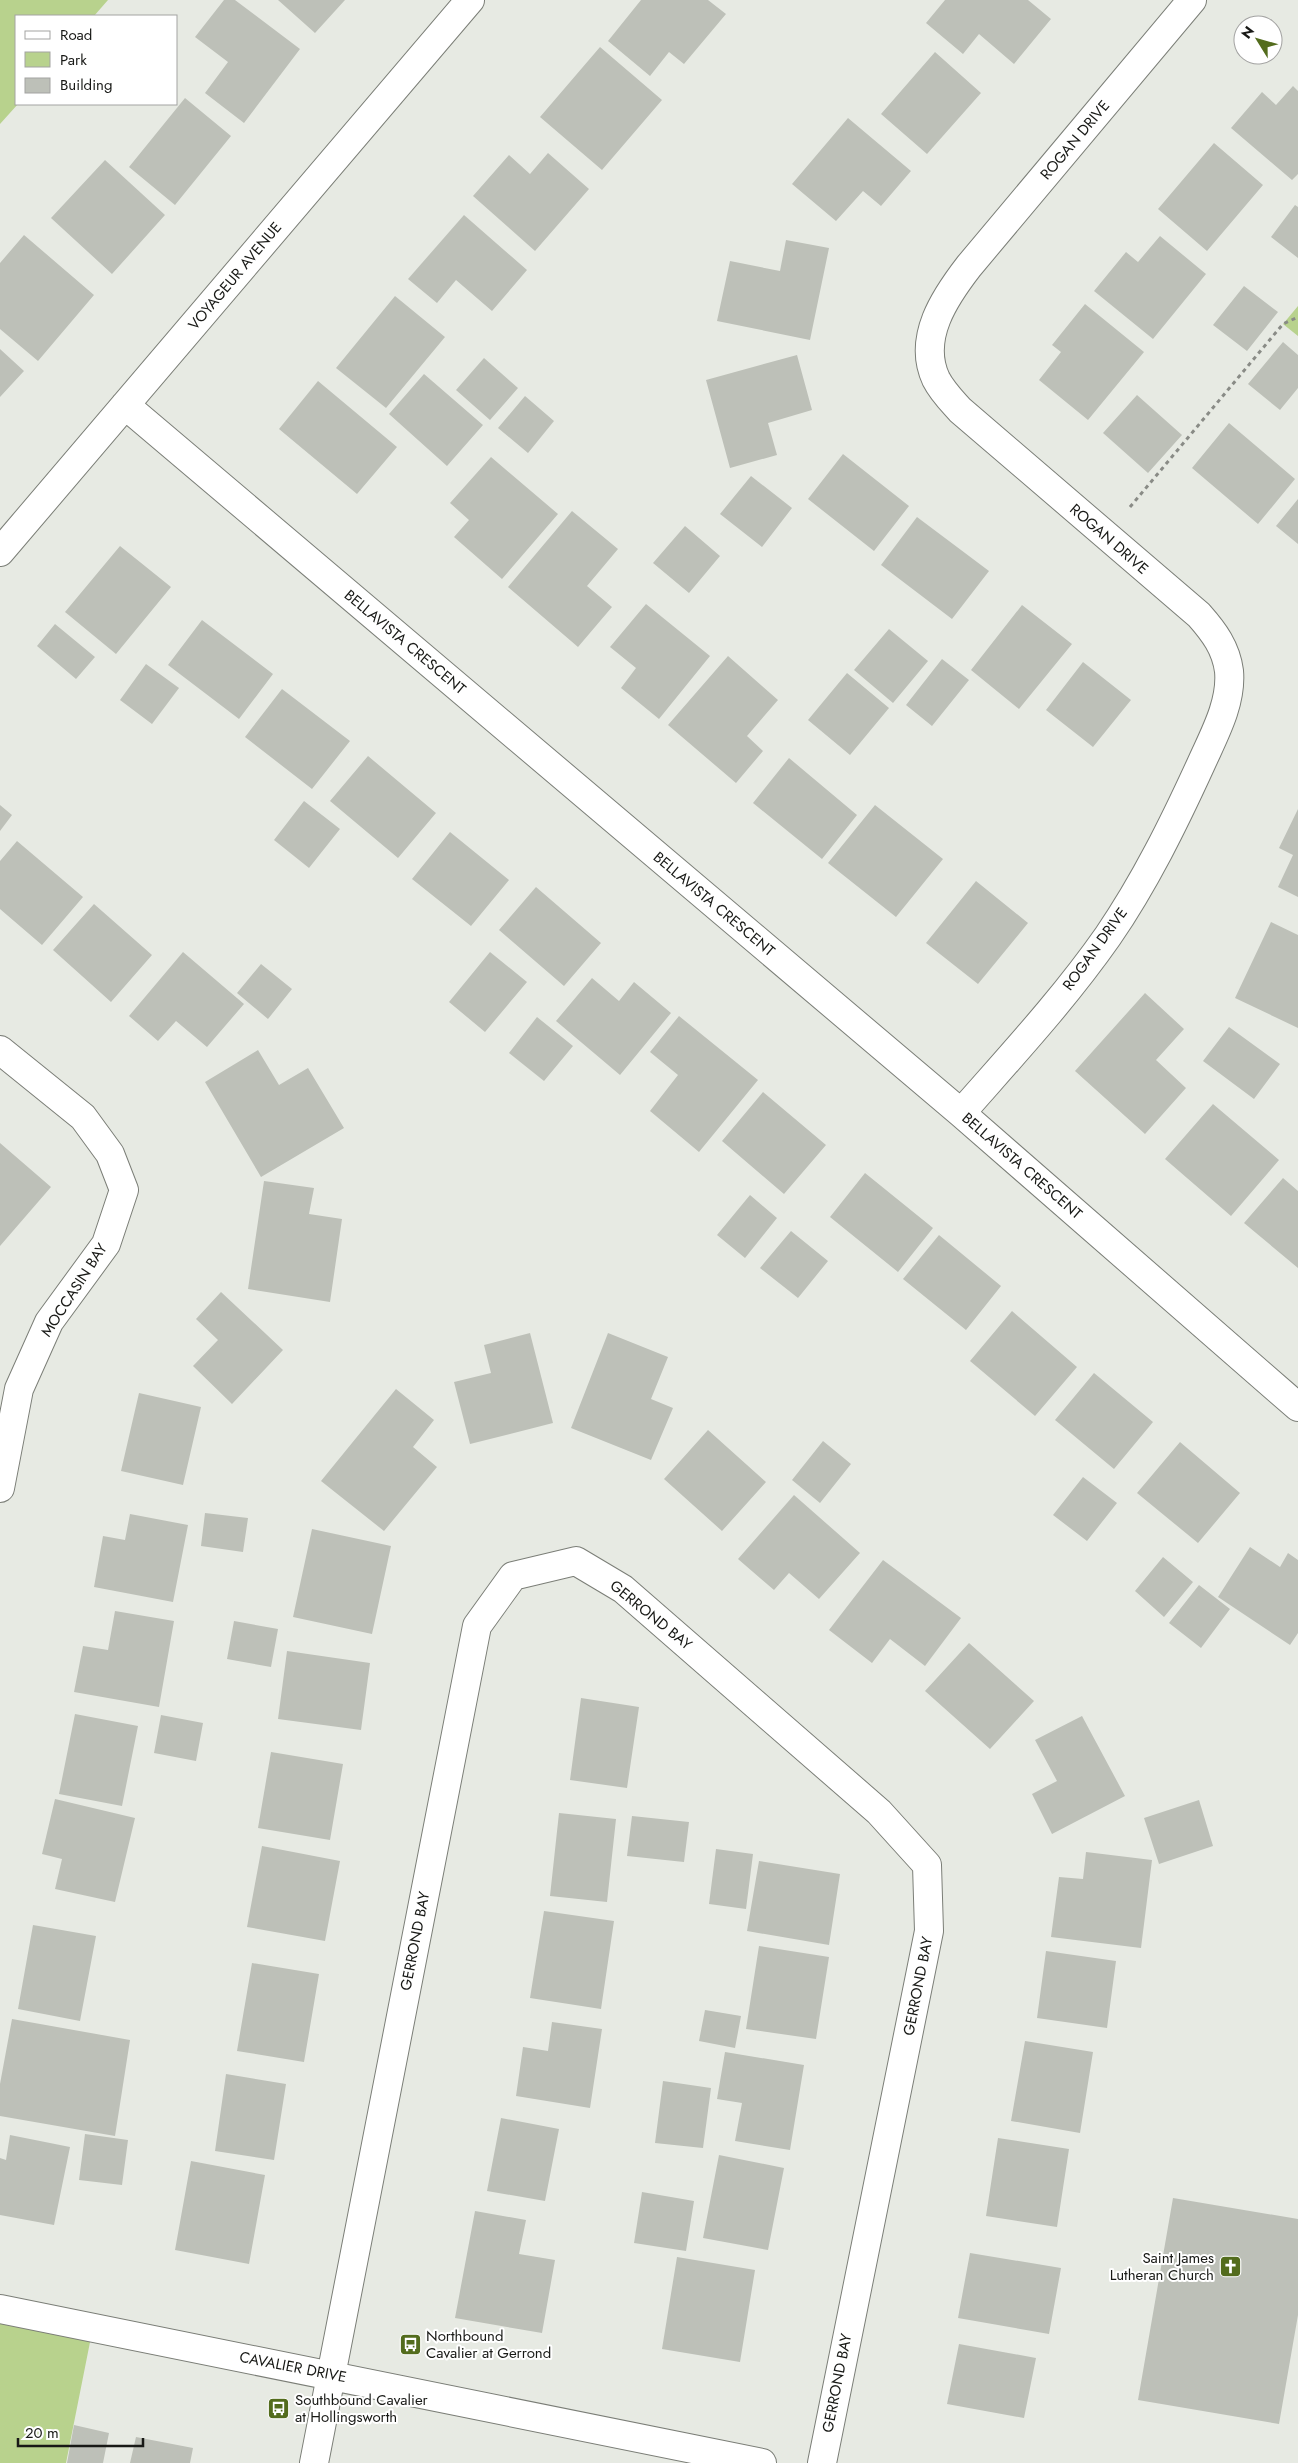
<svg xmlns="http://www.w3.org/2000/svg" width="1298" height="2463" font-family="Jost,sans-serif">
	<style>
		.green { fill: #b8d28d }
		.building { fill: #bdc0b8 }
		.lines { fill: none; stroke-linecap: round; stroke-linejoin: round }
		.minor-casing { stroke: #7b7e77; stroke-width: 30 }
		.path { stroke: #898b86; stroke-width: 3; stroke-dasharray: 4 4; stroke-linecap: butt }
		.minor { stroke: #fff; stroke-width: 28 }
		.labels { text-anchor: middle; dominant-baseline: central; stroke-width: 4; stroke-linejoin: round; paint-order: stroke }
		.street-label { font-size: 15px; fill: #181916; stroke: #fff }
		.poi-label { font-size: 15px; fill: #181916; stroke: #fff; text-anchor: start }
	</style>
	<rect width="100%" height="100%" fill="#e7eae3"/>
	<!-- green -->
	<path class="green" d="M0,0H108L94,16H16L18,104L0,124Z
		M1298,306V336L1283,324Z
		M0,2309L93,2327L66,2463H0Z"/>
	<!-- building -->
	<path class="building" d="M224,0H235L300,49L244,123L205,93L228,62L195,37Z
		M278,0H345L315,33Z
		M641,0H708L726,14L684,64L669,52L650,76L608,41Z
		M945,0H1028L1051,19L1014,64L979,34L963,54L926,23Z
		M600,47L662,100L602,170L540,117Z
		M935,52L981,93L927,154L881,114Z
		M1293,86L1298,91V174L1292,180L1231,128L1262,92L1276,105Z
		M185,98L231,136L175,205L129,167Z
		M848,118L911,171L881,206L863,191L836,221L792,184Z
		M1214,143L1263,185L1207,251L1158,209Z
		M548,153L589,189L535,251L473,196L509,155L530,174Z
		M105,160L165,215L112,274L51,218Z
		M1295,205L1298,207V258L1271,237Z
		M464,215L527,270L492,311L456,280L437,303L408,279Z
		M24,235L94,295L38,361L0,329V263Z
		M1160,236L1206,274L1153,339L1094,291L1126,252L1138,262Z
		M786,240L829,248L810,340L717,321L730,261L780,271Z
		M1244,286L1278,312L1247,351L1213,325Z
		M395,296L445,337L386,408L336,368Z
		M1085,304L1144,352L1088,420L1039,380L1061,352L1052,345Z
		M1283,342L1298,355V388L1280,410L1248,384Z
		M0,349L24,371L0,397Z
		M797,355L812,410L768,423L777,455L730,468L706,380Z
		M484,358L518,388L490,420L456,390Z
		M424,374L483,425L447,466L389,414Z
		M318,381L397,447L357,494L279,429Z
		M1137,395L1182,435L1148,473L1103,433Z
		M525,396L554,421L528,453L498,428Z
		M1229,423L1295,479L1258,524L1192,468Z
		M843,454L909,506L874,551L808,499Z
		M491,457L558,514L502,579L454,537L469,520L450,503Z
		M751,476L792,508L762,547L720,514Z
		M1298,499V544L1276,526Z
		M572,511L618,549L587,586L612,607L578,647L508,587Z
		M917,517L989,571L952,619L881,565Z
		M685,526L720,556L689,593L653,563Z
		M120,546L171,587L116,654L65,612Z
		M646,604L710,656L659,719L621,688L636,668L610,647Z
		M1022,605L1072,644L1019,709L971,670Z
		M202,620L273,674L239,719L168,665Z
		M55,624L95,657L76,679L37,646Z
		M889,629L928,661L893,703L854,670Z
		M728,656L778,700L747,736L763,751L736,783L668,725Z
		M942,659L969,680L932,726L906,705Z
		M1083,662L1131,700L1093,747L1046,710Z
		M146,664L179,688L152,724L120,700Z
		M847,673L889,708L850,755L808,720Z
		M282,689L350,741L312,789L245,737Z
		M368,756L436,813L398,858L330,801Z
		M789,758L857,815L822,859L753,803Z
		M304,801L340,829L309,868L274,840Z
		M0,805L12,815L0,831Z
		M875,805L943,859L896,917L828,863Z
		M1298,809V897L1278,887L1293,855L1279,848Z
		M450,832L509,880L471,926L412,879Z
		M17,841L83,897L42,945L0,909V861Z
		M976,881L1028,923L978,984L926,943Z
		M536,887L601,943L564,986L499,930Z
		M94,904L152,955L111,1002L53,950Z
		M1271,922L1298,935V1028L1235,998Z
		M183,952L244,1004L207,1047L176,1021L158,1041L129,1016Z
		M490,952L527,982L485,1032L449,1002Z
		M261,964L292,989L268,1019L237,993Z
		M592,978L619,1001L634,982L671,1013L620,1075L556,1021Z
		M1145,993L1184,1029L1156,1060L1186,1088L1145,1134L1075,1071Z
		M679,1016L758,1080L699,1152L650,1111L678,1075L650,1052Z
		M537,1017L573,1046L544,1081L509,1053Z
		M1229,1027L1280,1064L1254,1099L1203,1061Z
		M258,1050L279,1085L308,1068L344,1128L261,1177L205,1082Z
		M763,1092L826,1145L784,1194L722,1141Z
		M1213,1104L1279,1160L1231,1216L1165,1159Z
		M0,1143L51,1187L0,1246Z
		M865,1173L933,1228L898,1272L830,1217Z
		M1283,1178L1298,1191V1268L1244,1223Z
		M264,1181L314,1188L309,1214L342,1219L330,1302L248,1289Z
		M750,1195L777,1218L745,1258L717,1235Z
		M791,1231L828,1261L798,1298L760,1268Z
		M939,1235L1001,1286L966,1330L903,1279Z
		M221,1292L283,1350L232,1404L193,1366L218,1340L196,1319Z
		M1012,1311L1077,1367L1035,1416L970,1361Z
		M530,1333L553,1423L470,1444L454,1382L491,1373L484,1345Z
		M608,1333L668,1357L651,1399L673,1408L651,1460L571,1428Z
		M1094,1373L1153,1422L1114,1469L1055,1420Z
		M396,1389L434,1420L413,1447L437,1467L384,1531L321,1481Z
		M139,1393L201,1407L183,1485L121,1471Z
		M708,1430L766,1482L722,1531L664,1479Z
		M823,1441L851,1464L820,1503L792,1480Z
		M1180,1442L1240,1493L1198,1543L1137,1493Z
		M1083,1477L1117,1503L1087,1541L1053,1515Z
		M794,1495L860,1553L819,1599L789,1573L774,1590L738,1559Z
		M205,1513L248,1518L243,1552L201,1546Z
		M130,1514L188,1525L173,1602L94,1587L103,1536L125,1540Z
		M312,1529L391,1546L372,1634L293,1617Z
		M1250,1547L1280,1567L1288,1553L1298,1560V1633L1290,1645L1218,1597Z
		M1163,1557L1193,1582L1164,1617L1135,1591Z
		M883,1560L961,1618L925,1666L890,1639L872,1663L829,1630Z
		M1199,1585L1230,1609L1201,1648L1169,1623Z
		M115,1611L174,1621L159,1707L74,1692L83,1646L108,1650Z
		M234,1621L278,1629L271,1667L227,1659Z
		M969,1643L1034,1701L990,1749L925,1691Z
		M287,1651L370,1663L361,1730L278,1719Z
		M581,1698L639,1707L627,1788L570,1780Z
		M75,1714L138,1726L122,1806L59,1794Z
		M161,1715L203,1723L196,1761L154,1753Z
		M1082,1716L1125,1796L1052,1834L1032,1794L1057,1781L1035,1740Z
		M271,1752L343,1764L330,1840L258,1828Z
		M55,1799L135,1818L115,1902L55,1889L62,1859L42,1854Z
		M1199,1800L1213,1846L1159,1864L1144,1818Z
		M559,1813L616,1819L607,1902L550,1896Z
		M632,1816L689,1822L684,1862L627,1856Z
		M262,1846L340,1861L325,1941L247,1927Z
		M716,1849L753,1854L746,1909L709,1904Z
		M1086,1852L1152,1860L1141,1948L1051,1937L1059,1877L1083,1879Z
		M759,1861L840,1874L829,1945L747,1931Z
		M544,1911L614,1921L601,2009L530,1998Z
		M33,1925L96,1936L80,2021L18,2009Z
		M759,1946L829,1957L816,2039L746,2029Z
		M1046,1951L1116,1961L1107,2028L1037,2018Z
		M252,1963L319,1974L304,2062L237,2051Z
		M705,2010L741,2016L735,2048L699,2041Z
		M12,2019L130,2040L115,2136L0,2116V2084Z
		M552,2022L602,2029L590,2108L516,2096L523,2047L548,2051Z
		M1025,2041L1093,2052L1080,2133L1011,2121Z
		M725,2052L804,2065L790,2150L735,2141L742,2103L717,2099Z
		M226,2074L286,2084L274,2160L215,2151Z
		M663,2081L711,2088L703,2148L655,2143Z
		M501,2118L559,2129L545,2201L487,2191Z
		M85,2134L128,2140L122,2185L79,2180Z
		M10,2135L70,2147L54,2225L0,2215V2158L6,2160Z
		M998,2138L1069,2149L1057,2227L986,2216Z
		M719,2155L784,2168L768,2250L703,2238Z
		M191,2161L265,2175L249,2264L175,2250Z
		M642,2192L694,2201L686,2251L634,2243Z
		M1173,2198L1298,2219V2315L1279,2424L1138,2400Z
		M475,2211L526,2220L519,2254L555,2260L542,2333L455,2318Z
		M970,2253L1061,2268L1049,2334L958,2318Z
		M677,2257L755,2270L740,2362L662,2349Z
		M959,2344L1036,2358L1024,2418L947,2404Z
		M74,2425L109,2433L103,2463H67Z
		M136,2437L193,2448L190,2463H130Z"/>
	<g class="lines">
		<defs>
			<path id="minor" d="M125,405L961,1113L1298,1407
				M0,552L470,0
				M0,1050L83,1117L110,1154L124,1190L106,1244L49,1322L19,1389L0,1488
				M961,1113C1011,1056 1064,999 1108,936C1145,882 1174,823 1201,764C1214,735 1232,703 1229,671C1226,648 1214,632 1199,615L960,410C951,400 942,391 936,379C917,338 945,297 969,266L1192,0
				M0,2309L762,2463
				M314,2463L477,1626L513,1576L576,1561L623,1589L879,1812L927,1865L929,1931L822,2463"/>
		</defs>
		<!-- minor casing -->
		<use href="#minor" class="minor-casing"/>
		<!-- path -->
		<path class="path" d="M1130,507L1283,324L1298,317"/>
		<!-- minor -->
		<use href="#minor" class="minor"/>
	</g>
	<!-- icons -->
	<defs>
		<symbol id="church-square" viewBox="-11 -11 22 22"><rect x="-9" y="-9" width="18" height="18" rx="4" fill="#536c1d" stroke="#fff"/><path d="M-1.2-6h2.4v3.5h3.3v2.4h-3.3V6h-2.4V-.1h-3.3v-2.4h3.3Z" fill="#fff"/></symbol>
		<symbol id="bus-square" viewBox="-11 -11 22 22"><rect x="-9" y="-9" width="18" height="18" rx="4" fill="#536c1d" stroke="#fff"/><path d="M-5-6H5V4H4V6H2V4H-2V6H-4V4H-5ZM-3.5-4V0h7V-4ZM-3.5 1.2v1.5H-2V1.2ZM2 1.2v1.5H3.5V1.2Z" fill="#fff"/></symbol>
	</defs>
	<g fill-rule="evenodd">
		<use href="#church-square" x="1218" y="2254" width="25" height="25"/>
		<use href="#bus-square" x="398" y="2332" width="25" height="25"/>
		<use href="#bus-square" x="266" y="2396" width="25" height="25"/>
	</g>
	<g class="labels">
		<!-- street labels -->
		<g class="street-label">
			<text transform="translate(1075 140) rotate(-50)">ROGAN DRIVE</text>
			<text transform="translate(235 276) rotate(-50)">VOYAGEUR AVENUE</text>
			<text transform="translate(1109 539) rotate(41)">ROGAN DRIVE</text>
			<text transform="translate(405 642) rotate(40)">BELLAVISTA CRESCENT</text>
			<text transform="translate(714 904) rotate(40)">BELLAVISTA CRESCENT</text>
			<text transform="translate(1095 949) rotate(-54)">ROGAN DRIVE</text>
			<text transform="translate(1022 1166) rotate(41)">BELLAVISTA CRESCENT</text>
			<text transform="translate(74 1290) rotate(-57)">MOCCASIN BAY</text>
			<text transform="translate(651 1615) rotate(39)">GERROND BAY</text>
			<text transform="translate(415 1941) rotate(-79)">GERROND BAY</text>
			<text transform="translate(918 1986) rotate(-79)">GERROND BAY</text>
			<text transform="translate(293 2367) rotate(11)">CAVALIER DRIVE</text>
			<text transform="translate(837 2383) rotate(-79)">GERROND BAY</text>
		</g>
		<!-- poi labels -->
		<g class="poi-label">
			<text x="1214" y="2258" text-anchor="end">Saint James<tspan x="1214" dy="17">Lutheran Church</tspan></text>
			<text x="426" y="2336">Northbound<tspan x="426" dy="17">Cavalier at Gerrond</tspan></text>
			<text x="295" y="2400">Southbound Cavalier<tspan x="295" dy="17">at Hollingsworth</tspan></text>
		</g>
	</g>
	<!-- legend -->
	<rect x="15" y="15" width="162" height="90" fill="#ffffff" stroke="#a3a3a2"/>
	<rect x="25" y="31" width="25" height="8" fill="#ffffff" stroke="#a3a3a2"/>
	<text x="60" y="40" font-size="15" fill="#181916">Road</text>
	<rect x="25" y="52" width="25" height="15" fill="#b8d28d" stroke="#a3a3a2"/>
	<text x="60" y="65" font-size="15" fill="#181916">Park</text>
	<rect x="25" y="78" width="25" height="15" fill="#bdc0b8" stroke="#a3a3a2"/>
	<text x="60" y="90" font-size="15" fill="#181916">Building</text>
	<!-- north arrow -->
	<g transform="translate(1258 40) rotate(307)"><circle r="24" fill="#ffffff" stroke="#a3a3a2"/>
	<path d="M0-4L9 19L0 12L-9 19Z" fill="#536c1d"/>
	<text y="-8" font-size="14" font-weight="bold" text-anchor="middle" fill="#181916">N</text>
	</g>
	<!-- scale -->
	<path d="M18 2438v8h125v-8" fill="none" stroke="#181916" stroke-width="2.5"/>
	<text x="25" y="2438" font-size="15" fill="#181916" stroke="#ffffff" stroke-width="4" paint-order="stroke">20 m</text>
</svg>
